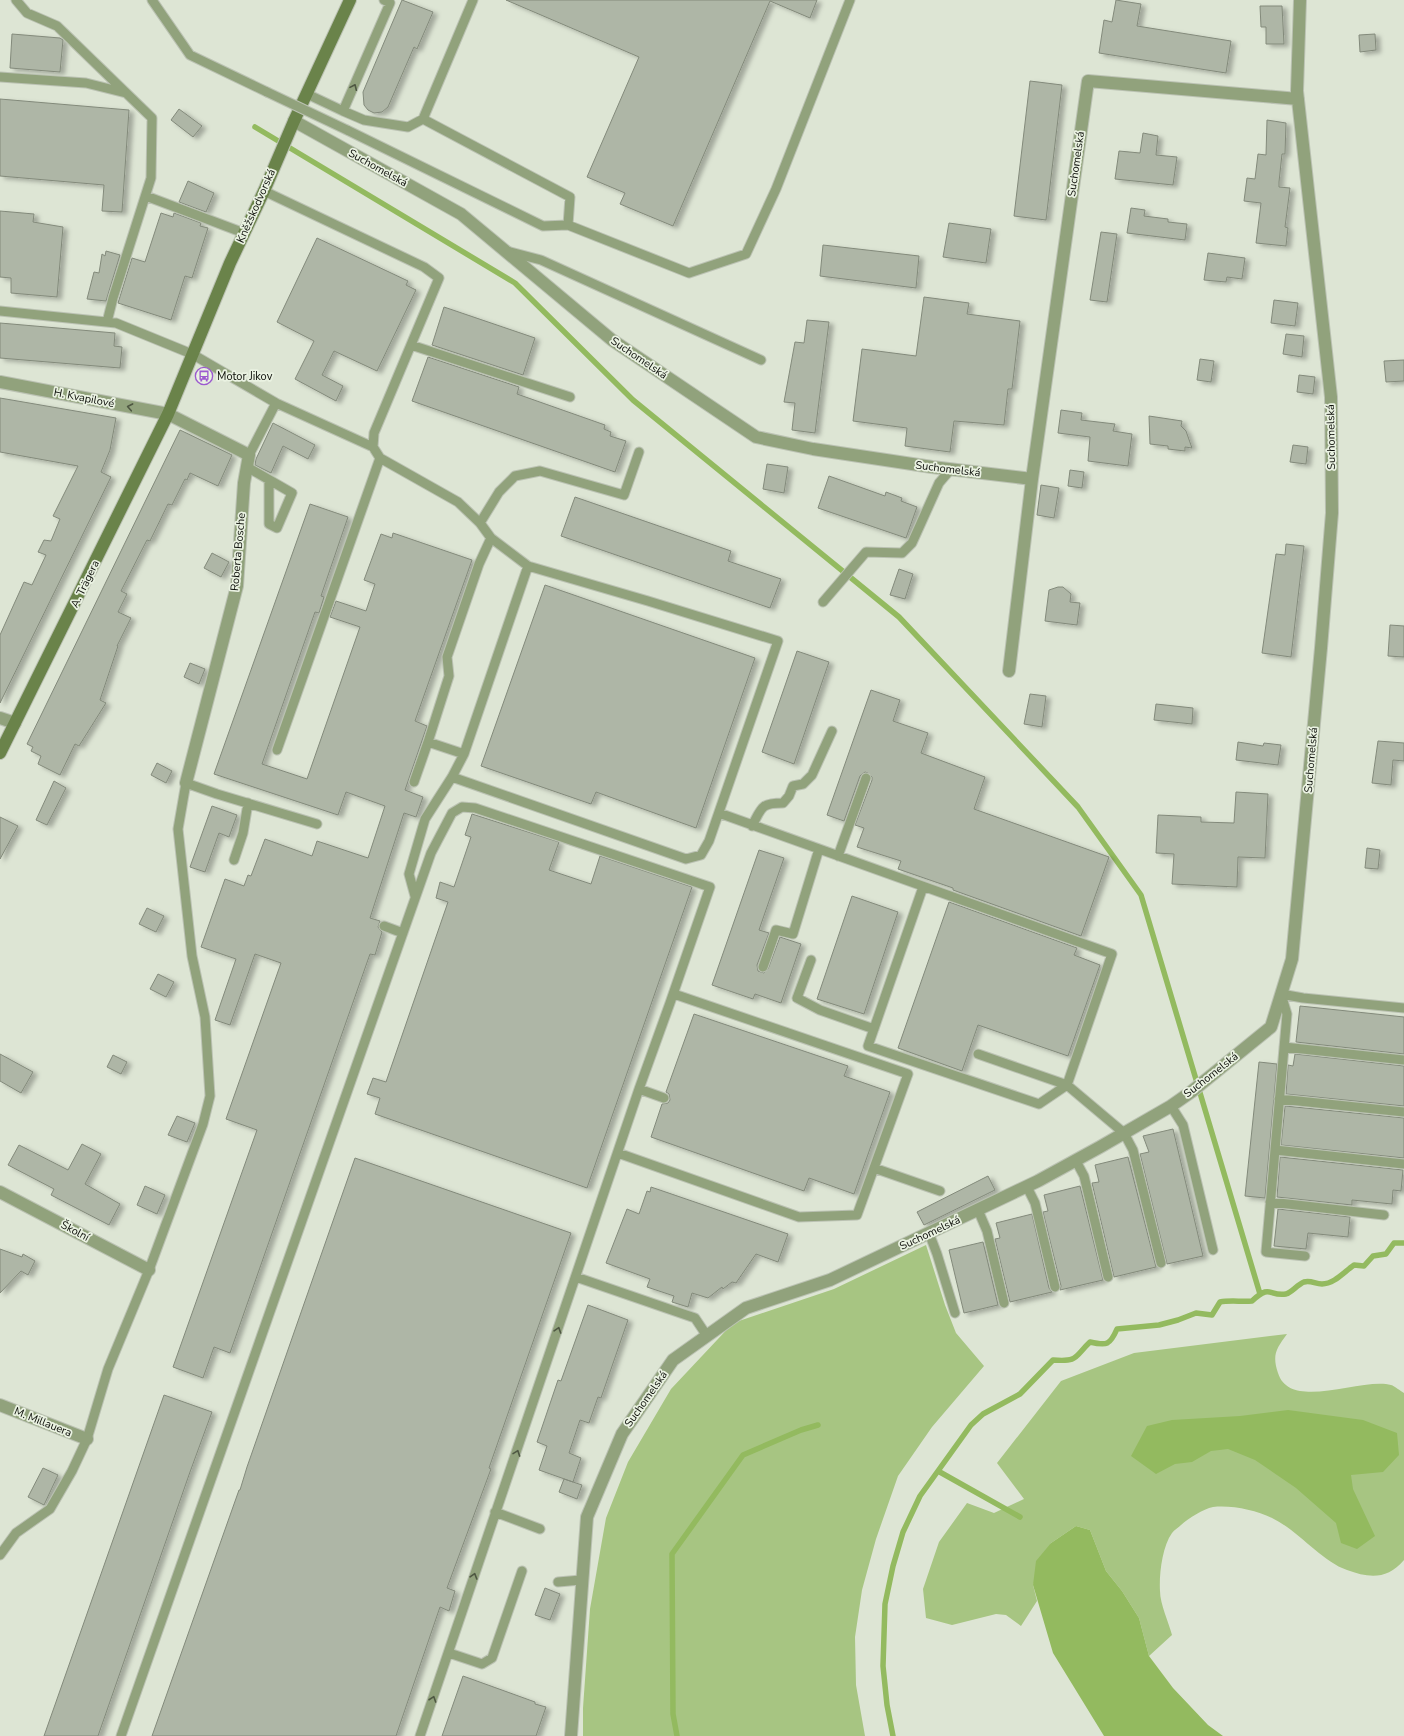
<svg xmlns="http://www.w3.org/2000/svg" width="1404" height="1736" font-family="'Nunito Sans',sans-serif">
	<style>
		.green { fill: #a7c582 }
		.water { fill: #93ba5f }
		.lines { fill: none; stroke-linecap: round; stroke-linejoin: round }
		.stream { stroke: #93ba5f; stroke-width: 5.5 }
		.building { fill: #aeb6a6; stroke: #838a7b; filter: url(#shadow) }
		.lane-casing { stroke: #bbc2b3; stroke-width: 11 }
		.street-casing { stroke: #bbc2b3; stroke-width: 14 }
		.secondary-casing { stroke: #bbc2b3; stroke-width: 14 }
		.lane { stroke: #91a27c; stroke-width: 9 }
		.street { stroke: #91a27c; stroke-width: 12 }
		.secondary { stroke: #6a834a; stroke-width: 12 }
		.lane-bridge-casing { stroke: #bbc2b3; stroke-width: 11; stroke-linecap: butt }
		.lane-bridge { stroke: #91a27c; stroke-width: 9 }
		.oneway { stroke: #4e5742 }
		.labels { text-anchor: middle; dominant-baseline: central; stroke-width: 3.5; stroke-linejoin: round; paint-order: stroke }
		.street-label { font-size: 11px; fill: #0a0c07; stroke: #eaf2e2 }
		.poi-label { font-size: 11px; fill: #0a0c07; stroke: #eaf2e2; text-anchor: start }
	</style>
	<defs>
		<filter id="shadow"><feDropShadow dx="4.5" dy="2.5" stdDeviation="2" flood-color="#0004"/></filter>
	</defs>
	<rect width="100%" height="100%" fill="#dde5d4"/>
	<!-- green -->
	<path class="green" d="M926,1245L945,1305L956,1333L984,1366L932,1427L898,1476L876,1539L862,1590L855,1637L856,1685L865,1736H583V1708L590,1609L606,1518L628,1462L671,1389L733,1323L834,1289Z
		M1287,1334C1276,1349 1272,1355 1278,1373C1290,1412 1362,1377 1391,1385C1395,1386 1400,1391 1404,1393V1560C1387,1580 1369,1578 1347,1570C1321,1561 1299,1531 1272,1518C1255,1510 1232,1505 1213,1507C1203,1509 1189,1518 1181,1525C1179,1527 1174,1530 1172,1533C1162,1547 1159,1575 1160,1591C1160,1604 1169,1623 1172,1635L1149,1656L1139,1618L1122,1591L1106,1571L1090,1530L1076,1526L1051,1543L1033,1585L1037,1601L1021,1626L1006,1615L996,1614L952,1625L926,1618L923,1589L939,1542L967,1503L994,1513L1024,1499L997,1463L1061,1381L1134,1353Z"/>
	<!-- water -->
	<path class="water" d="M1288,1410L1363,1420L1397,1433L1399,1455L1383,1472L1351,1475L1353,1489L1375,1536L1357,1549L1341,1543L1336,1523L1296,1488L1255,1460L1228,1449L1211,1451L1192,1462L1175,1464L1156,1474L1131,1456L1147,1426L1172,1420L1240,1416Z
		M1076,1526L1090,1530L1106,1571L1122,1591L1139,1618L1149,1656L1173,1688L1208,1725L1223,1736H1104L1053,1653L1033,1585L1036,1561L1051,1543Z"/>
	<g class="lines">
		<!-- stream -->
		<path class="stream" d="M255,127L515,283L633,400L899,617L1078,807L1141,895L1260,1294
			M938,1471L1020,1517
			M677,1736L673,1714L672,1554L743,1455L801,1430L818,1425
			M893,1736L887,1705L883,1666L885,1604L893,1566L903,1532L920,1496L971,1425L983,1414L1020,1394L1053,1360C1079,1362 1074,1357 1090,1342C1107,1346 1110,1345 1117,1329L1159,1325L1178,1320L1196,1313L1212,1315L1220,1302C1230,1300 1242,1302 1252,1301C1271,1283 1269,1297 1286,1294C1292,1292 1297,1285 1304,1282C1311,1280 1315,1284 1322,1284C1334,1284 1344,1272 1354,1265L1364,1266L1373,1256L1386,1254L1394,1243H1404"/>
	</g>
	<!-- building -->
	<path class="building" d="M402,0L433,12L417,49L414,47L388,107L382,112L374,113L368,110L364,105L363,92Z
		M506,0H817L810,18L770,1L673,226L620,204L625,193L587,177L639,57Z
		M1116,0L1141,4L1137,26L1231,41L1226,73L1099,53L1104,20L1112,22Z
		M1260,6H1282L1284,44H1266V27H1261Z
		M12,34L60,38L63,40L60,72L10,68Z
		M1375,34L1376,50L1360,52L1359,35Z
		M1030,81L1062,85L1046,220L1014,216Z
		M0,99L129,110L122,212L102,211L104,185L0,176Z
		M179,109L202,126L193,137L171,120Z
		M1267,120L1286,123L1285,154H1282L1279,182V187L1290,188L1285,227L1288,228L1286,246L1256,243L1261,203L1244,201L1247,178L1255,179L1258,154L1266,155Z
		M1143,133L1158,136L1156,155L1177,157L1173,185L1115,179L1119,151L1140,153Z
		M188,181L214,193L206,212L179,202Z
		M1131,208L1145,210L1144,216L1168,219V222L1187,224L1185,240L1127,233Z
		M0,211L34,214L33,222L63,227L57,297L11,293V278L0,277Z
		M161,213L173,217L174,213L201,223L200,226L208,228L192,278L185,276L171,320L118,303L132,258L145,262Z
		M949,223L991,229L986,263L943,257Z
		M1101,232L1117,234L1107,302L1090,300Z
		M317,238L408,281L406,285L416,290L377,371L334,351L322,375L343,386L336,401L295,379L314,341L277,322Z
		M823,245L919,256L916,288L820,276Z
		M106,251L120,255L106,301L87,299L94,272L99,273L102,254L105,256Z
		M1208,253L1245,258L1242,279L1227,277L1226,282L1204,280Z
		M924,297L969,303L967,314L1020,321L1012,389H1008L1004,425L954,421L950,452L905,446L907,428L853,421L862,349L916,356Z
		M1274,300L1298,303L1295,326L1271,323Z
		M444,307L535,338L523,375L432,345Z
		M807,320L829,322L815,433L792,430L795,403L784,402L795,342L804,343Z
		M0,323L115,333L114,346L122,347L120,368L0,358Z
		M1286,334L1304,336L1302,357L1283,354Z
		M428,357L519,387L517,394L605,425L604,429L611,432L610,436L626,441L615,472L412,401Z
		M1200,359L1214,361L1211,382L1197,380Z
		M1404,360V381L1386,382L1384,361Z
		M1299,375L1315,377L1313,394L1297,392Z
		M0,398L116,418L110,450L101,472L111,477L0,703V635L24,582L32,585L46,555L38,552L44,540L51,541L60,519L53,516L78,466L0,452Z
		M1061,410L1082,413L1081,420L1115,424L1113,431L1132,434L1128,466L1088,461L1090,437L1058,433Z
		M1149,416L1182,421L1181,426L1186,431L1192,448L1185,447V451L1168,449V446L1150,444Z
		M273,423L315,445L308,459L283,446L271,473L255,465L256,459Z
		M180,430L232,455L218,486L190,473L187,480L185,479L172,505L168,504L150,541L147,540L121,591L127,594L118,612L131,618L117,646H118L100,700L106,703L79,746L75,744L60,775L38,764L41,756L31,751L33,747L27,744Z
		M1293,445L1308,447L1306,464L1290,462Z
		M767,464L788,467L784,493L763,489Z
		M1070,470L1084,472L1082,488L1068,486Z
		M829,476L885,496L886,492L902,498L901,501L917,507L906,538L818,508Z
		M1041,485L1059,488L1054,518L1037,515Z
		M575,497L731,551L728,561L781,579L770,608L561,536Z
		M310,504L348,517L321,596L324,597L319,613L315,612L262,764L307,779L360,627L330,617L336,601L366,611L375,584L364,580L381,534L392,538L393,533L472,560L415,721L427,726L405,790L423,797L416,817L404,813L370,918L380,921L378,927L382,932L375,955L370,954L230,1353L214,1347L203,1378L173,1367L257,1130L226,1119L281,963L255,954L230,1025L215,1020L236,959L201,947L225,879L244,886L248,875L251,876L265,839L312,856L317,841L368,858L385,806L346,792L338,815L214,774Z
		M1286,544L1304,546L1291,657L1262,653L1276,554L1285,555Z
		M212,553L229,562L221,577L204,568Z
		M899,569L913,574L905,599L890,595Z
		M545,585L755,658L696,828L596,792L591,804L481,766Z
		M1058,587H1063L1071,594L1070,602L1080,603L1077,625L1045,621L1049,590Z
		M1390,625L1404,626V657L1388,656Z
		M797,651L829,662L794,764L762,752Z
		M190,663L205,669L199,684L184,677Z
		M871,690L900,700L893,721L928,733L921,753L985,777L974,809L1109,857L1081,936L953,890V888L898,869L901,861L857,847L864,828L855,825L872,780V777L868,773L865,772L860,776L844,821L827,815Z
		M1030,694L1046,696L1042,727L1024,724Z
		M1156,704L1193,708L1192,724L1154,720Z
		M1378,741L1404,743V761L1393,760L1391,785L1372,783Z
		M1238,742L1263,746L1264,743L1281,745L1278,765L1236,760Z
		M157,763L172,771L166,783L151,775Z
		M54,781L66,788L47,825L36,820Z
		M1236,792L1268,794L1265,858L1238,857L1237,887L1172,884L1174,854L1156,853L1158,815L1201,817V822L1234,823Z
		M212,806L237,815L229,837L219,833L205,872L190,867Z
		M472,814L559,842L549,870L591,884L600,856L692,887L587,1188L375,1114L380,1098L367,1094L373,1078L386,1082L448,902L436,898L440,882L454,887L471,837L465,835Z
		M0,817L18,826L0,859Z
		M1367,848L1380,850L1378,869L1365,868Z
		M759,850L784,858L759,930L769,933L757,965L758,971L764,973L768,969L780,937L801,944L781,1003L755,994L753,999L712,985Z
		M852,896L898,912L864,1014L817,999Z
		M949,902L1077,948L1074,955L1100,965L1068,1056L978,1025L962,1071L898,1048Z
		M147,908L164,916L156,932L139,924Z
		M158,974L174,982L166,997L150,989Z
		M1300,1006L1404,1017V1054L1296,1042Z
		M694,1014L848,1066L844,1076L890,1092L854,1194L809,1178L804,1191L651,1137L662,1104L668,1103L670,1100L669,1094L666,1092Z
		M0,1054L33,1072L21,1093L0,1081Z
		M1295,1054L1404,1066V1106L1286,1094L1288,1065L1293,1066Z
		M113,1055L127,1062L121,1074L107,1067Z
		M1259,1062L1277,1064L1265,1198L1245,1196Z
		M1285,1106L1404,1118V1158L1281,1145Z
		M177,1116L195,1123L187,1142L168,1135Z
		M1173,1129L1203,1256L1167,1264L1140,1154L1149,1152L1143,1136Z
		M82,1144L101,1154L85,1184L120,1204L109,1225L51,1195L54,1189L8,1165L19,1145L68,1170Z
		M1128,1157L1156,1267L1114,1277L1092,1183L1099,1182L1095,1165Z
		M1280,1157L1403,1170L1401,1191L1393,1190L1392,1204L1352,1200V1205L1277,1197Z
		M355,1158L571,1233L489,1468L491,1469L447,1588L455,1591L449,1611L440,1607L396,1736H152L239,1490H240L247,1467Z
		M988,1176L995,1190L924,1225L917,1212Z
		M145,1186L165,1195L157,1214L137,1205Z
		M1080,1186L1103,1280L1060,1290L1061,1286L1043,1212L1048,1211L1044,1195Z
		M651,1187L788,1234L778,1262L756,1254L736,1283L732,1282L723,1289L722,1287L708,1298L692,1293L688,1307L672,1302L674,1296L647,1287L650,1279L606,1263L627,1209L639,1214L647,1191L650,1192Z
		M1278,1209L1350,1217L1348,1237L1308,1233L1306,1249L1274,1246Z
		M1032,1214L1049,1288L1052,1292L1010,1302L995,1239L1000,1238L996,1223Z
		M983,1242L998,1305L964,1313L949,1250Z
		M0,1249L22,1257L23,1254L35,1261L28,1275L21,1271L0,1293Z
		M588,1305L628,1320L601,1398L598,1397L589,1423L580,1420L569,1453L581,1458L573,1482L539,1470L547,1446L537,1442L558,1380L561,1381Z
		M164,1395L212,1412L190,1472L98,1736H44Z
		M43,1468L58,1475L44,1505L28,1497Z
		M564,1479L582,1485L577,1499L559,1492Z
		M545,1588L560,1594L550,1620L535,1615Z
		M463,1676L535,1702V1704L546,1707L536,1736H442Z"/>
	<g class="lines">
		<defs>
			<path id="lane" d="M16,0L27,13L57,26L152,118L151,178L113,298L107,322
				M152,0L190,55L267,92
				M0,77L86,83L126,93
				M307,94L343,111L390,3L384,0
				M343,111L364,120L408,127L423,119L570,197L568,225
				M423,119L473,0
				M347,130L543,226L568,225L689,273L746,254L776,189L850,0
				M264,191L424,267L439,278L374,433L373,447L380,458L458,502L480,523L491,538L479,564L447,657L449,676L428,742L464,754
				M146,196L244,233
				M506,251L541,260L761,360
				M0,311L116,323L192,354L276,403L249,455
				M411,345L570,397
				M276,403L373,447
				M247,467L292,493L277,528L269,524V480
				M480,523L499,492L515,476L540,471L624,495L639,452
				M823,602L866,552L902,553L912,543L939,483L951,469
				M277,750L380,458
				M452,777L686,859L701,855L709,841L778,641L648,601L528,566L491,538
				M414,782L428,742
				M719,813L1112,954L1067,1085L978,1054
				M752,826C762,807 761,803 783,803L789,796L793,786L803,784L812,775L832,731
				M838,856L866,778
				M234,860L243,833L248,803
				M923,887L868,1046L1039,1104L1067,1085L1124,1133L1133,1150L1161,1263
				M415,896L409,874L425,819L452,777L464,754L528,566
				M384,926L403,933
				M811,960L797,998L820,1010L874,1029
				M763,967L776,930L793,934L819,849
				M1284,1047L1404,1060
				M639,1089L664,1098
				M1279,1099L1404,1112
				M1171,1106L1183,1125L1213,1250
				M1275,1150L1404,1164
				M618,1153L799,1217L857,1215L908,1074L674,994
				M1076,1161L1084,1176L1108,1277
				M874,1168L940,1191
				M1027,1187L1035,1203L1055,1287
				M1270,1202L1384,1215
				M978,1210L987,1231L1004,1303
				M929,1233L937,1254L955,1313
				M1305,1256L1266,1252L1287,1014L1281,994L1303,998L1404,1008
				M576,1277L695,1318L707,1336
				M495,1512L540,1529
				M0,1555L16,1533L50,1509L72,1471L87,1439L108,1369L149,1270L203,1124L210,1096L205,1017L192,956L178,829L186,783L217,794L317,824
				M558,1582L581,1580
				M449,1653L482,1664L492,1658L522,1571
				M121,1736L431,853L452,813L462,807L475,808L710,887L670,1003L639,1089L420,1736"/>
			<path id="street" d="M294,121L461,214L612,340L756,437L813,449L932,467L1032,479
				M0,382L168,414L249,455L244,483L237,586L186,783
				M1009,671L1032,479L1088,81L1298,99
				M0,718L15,723
				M0,1192L149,1270
				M0,1405L87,1439
				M571,1736L587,1517L622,1434L673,1360L746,1308L830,1280L1038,1181L1100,1147L1171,1106L1191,1092L1271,1027L1292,959L1321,648L1332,513L1331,397L1297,91L1300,0"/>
			<path id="secondary" d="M0,753L168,414L230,263L264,191L294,121L350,0"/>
		</defs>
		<!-- lane casing -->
		<use href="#lane" class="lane-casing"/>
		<!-- street casing -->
		<use href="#street" class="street-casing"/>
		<!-- secondary casing -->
		<use href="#secondary" class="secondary-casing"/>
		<!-- lane -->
		<use href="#lane" class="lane"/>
		<!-- street -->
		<use href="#street" class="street"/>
		<!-- secondary -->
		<use href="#secondary" class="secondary"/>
		<defs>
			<path id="lane-bridge" d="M267,92L347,130"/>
		</defs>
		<!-- lane-bridge casing -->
		<use href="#lane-bridge" class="lane-bridge-casing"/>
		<!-- lane-bridge -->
		<use href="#lane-bridge" class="lane-bridge"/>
	</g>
	<!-- one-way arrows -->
	<defs><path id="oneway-chevron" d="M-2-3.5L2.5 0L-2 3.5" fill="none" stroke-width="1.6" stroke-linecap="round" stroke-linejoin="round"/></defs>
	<g class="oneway">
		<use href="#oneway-chevron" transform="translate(354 87) rotate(-66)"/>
		<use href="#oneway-chevron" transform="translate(130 407) rotate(-169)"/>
		<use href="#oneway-chevron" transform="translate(558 1330) rotate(-72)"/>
		<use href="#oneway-chevron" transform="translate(517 1453) rotate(-70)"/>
		<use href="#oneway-chevron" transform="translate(474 1576) rotate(-73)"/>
		<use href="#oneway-chevron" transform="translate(433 1699) rotate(-71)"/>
	</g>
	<!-- icons -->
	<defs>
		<symbol id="bus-ring" viewBox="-11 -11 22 22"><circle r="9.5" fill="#eaf2e2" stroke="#9c5acf" stroke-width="1.5"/><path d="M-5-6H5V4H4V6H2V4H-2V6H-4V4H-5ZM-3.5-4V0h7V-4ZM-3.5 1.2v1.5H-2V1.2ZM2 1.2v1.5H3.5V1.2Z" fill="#9c5acf"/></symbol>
	</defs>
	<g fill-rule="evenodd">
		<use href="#bus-ring" x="194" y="366" width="20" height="20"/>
	</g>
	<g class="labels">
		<!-- street labels -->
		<g class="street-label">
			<text transform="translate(1076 164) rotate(-82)">Suchomelská</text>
			<text transform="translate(378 168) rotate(29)">Suchomelská</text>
			<text transform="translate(256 206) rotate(-66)">Kněžskodvorská</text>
			<text transform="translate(639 358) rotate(34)">Suchomelská</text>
			<text transform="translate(84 398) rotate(11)">H. Kvapilové</text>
			<text transform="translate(1331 437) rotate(-91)">Suchomelská</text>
			<text transform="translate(948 469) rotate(7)">Suchomelská</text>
			<text transform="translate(238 552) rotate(-85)">Roberta Bosche</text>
			<text transform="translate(85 584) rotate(-64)">A. Trägera</text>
			<text transform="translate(1311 760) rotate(-85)">Suchomelská</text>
			<text transform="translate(1211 1075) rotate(-38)">Suchomelská</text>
			<text transform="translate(75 1231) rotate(28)">Školní</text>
			<text transform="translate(930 1233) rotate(-25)">Suchomelská</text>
			<text transform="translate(646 1399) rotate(-55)">Suchomelská</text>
			<text transform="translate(43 1422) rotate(22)">M. Millauera</text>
		</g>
		<!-- poi labels -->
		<g class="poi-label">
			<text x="217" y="376">Motor Jikov</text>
		</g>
	</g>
</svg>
